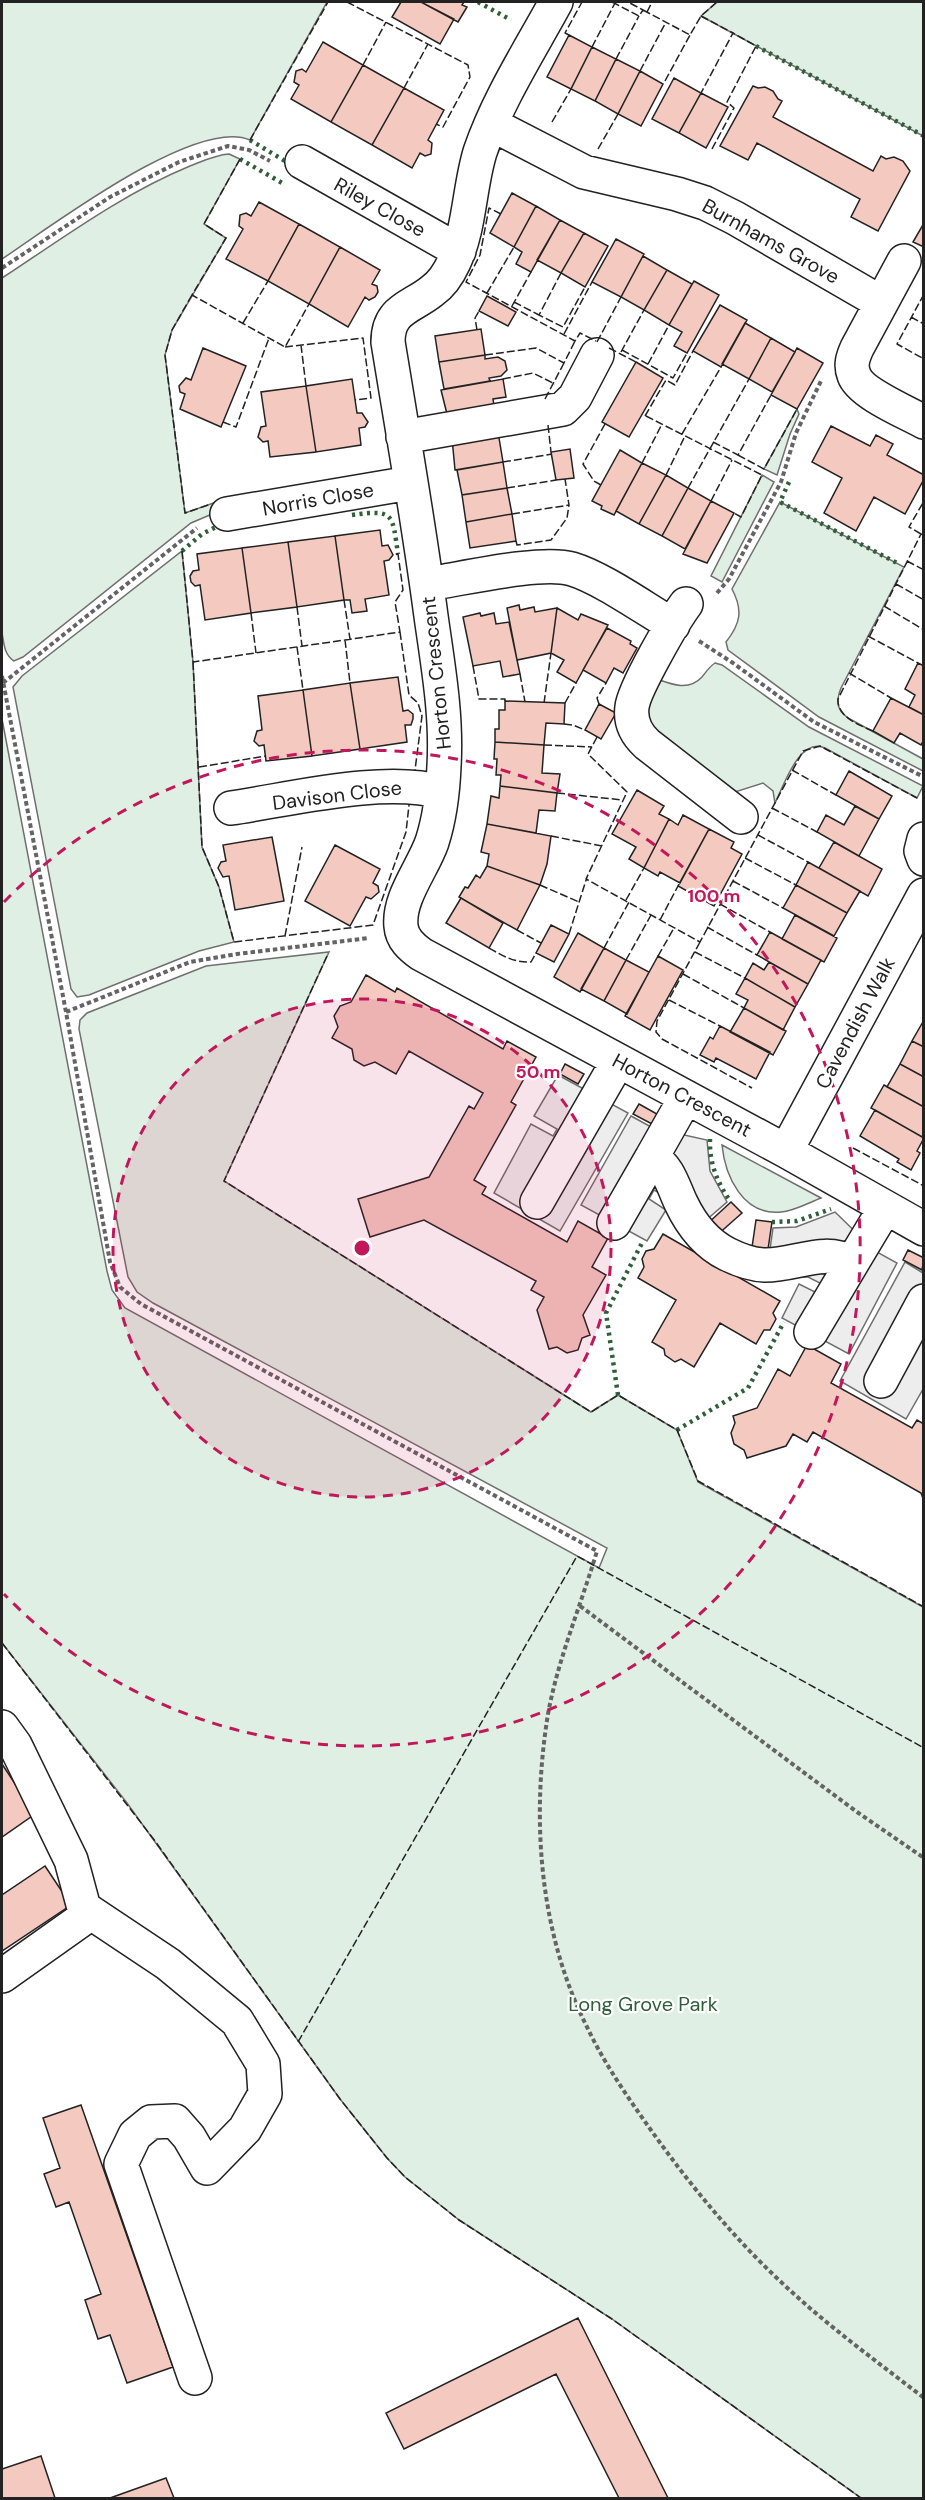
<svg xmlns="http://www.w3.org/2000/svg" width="925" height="2500" font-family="'DM Sans',sans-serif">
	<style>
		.green { fill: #e0efe3; stroke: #6f6f6f; stroke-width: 1.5 }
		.parking { fill: #ededed; stroke: #6f6f6f; stroke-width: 1.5 }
		.building { fill: #f3c9c0; stroke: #222; stroke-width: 1.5 }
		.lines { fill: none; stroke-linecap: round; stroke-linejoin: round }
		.minor-casing { stroke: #222; stroke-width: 36 }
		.path { stroke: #646464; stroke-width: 4; stroke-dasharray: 4.5 3; stroke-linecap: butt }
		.minor { stroke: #fff; stroke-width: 33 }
		.hedge { stroke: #2f5e38; stroke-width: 4.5; stroke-dasharray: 3 4.5; stroke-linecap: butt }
		.fence { stroke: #222; stroke-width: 1.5; stroke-dasharray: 8 3; stroke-linecap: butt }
		.ring { fill: none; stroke: #c2185b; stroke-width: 3; stroke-dasharray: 10 8 }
		.labels { text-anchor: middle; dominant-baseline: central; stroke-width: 4.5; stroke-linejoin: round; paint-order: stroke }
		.street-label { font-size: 20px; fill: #222; stroke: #fff }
		.park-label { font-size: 20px; fill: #2f5e38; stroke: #fff }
		.centre { fill: #c2185b; stroke: #fff; stroke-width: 3 }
		.ring-label { font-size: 18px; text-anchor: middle; font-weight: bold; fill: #c2185b; stroke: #fff; stroke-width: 4.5; stroke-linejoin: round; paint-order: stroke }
	</style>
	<rect width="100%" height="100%" fill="#fff"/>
	<!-- green -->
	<path class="green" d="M2,2H327L250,140C196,116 49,228 2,259Z
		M717,2H923V136L701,16Z
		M229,154L240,159L204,224L226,238L172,330L165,355L185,513L222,500L224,509L191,523L23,657L14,661C4,655 4,643 2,633V278C63,238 122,194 190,166C203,161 215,155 229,154Z
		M797,409L799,414L790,434L777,475L764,469Z
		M762,475L774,482L722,582L711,576Z
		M780,502L904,567L841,688C836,701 836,709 848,718L923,759V771L819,717L728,650L726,642C741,623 743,610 732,589Z
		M182,551L193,662L202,847L219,887L234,942L199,951L89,995L77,997L71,989L13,687L22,676Z
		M715,663L722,665L809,727L923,786L917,798L825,748C800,736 784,785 775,803L773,791L763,783L732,793L649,728L647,700L657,679C673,685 689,691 702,677C706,672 709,667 715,663Z
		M2,719L107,1271L112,1290L125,1308L599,1568L607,1548L153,1303L137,1292L128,1277L79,1029L80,1020L87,1013L206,966L329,952L224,1181L591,1412L618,1395L677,1430L698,1482L923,1607V2498H861L612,2319L459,2220L405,2177L387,2158L340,2099L127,1803L2,1643Z
		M722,1145L821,1198C808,1203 794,1211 781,1212C743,1216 725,1176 722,1145Z"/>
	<!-- parking -->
	<path class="parking" d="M558,1075L628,1113L560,1231L494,1193L531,1124L553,1136L557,1129L534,1116Z
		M631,1116L653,1128L707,1140L710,1171L727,1202L690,1234L663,1195L654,1190L649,1199L666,1210L647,1241L581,1205Z
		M835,1212L875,1251L897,1263L849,1354L782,1318L799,1284L817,1293L822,1284L808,1277H766L773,1228L796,1227Z
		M905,1262L923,1273V1389L906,1419L840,1381Z"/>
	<!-- building -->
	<path class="building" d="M401,2H421L454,19L440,44L392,17Z
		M421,2H464L462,5L467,7L458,22Z
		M569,35L592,47L571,89L547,77Z
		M323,42L363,65L331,122L291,99L299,85L294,82L296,71L302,69L306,72Z
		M592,47L616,59L595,101L571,89Z
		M616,59L640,71L618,114L595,101Z
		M363,65L404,88L372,145L331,122Z
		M640,71L663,84L641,126L618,114Z
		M674,78L701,93L679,133L652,119Z
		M753,86L758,88L765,87L773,91L778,99L782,101L773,117L873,171L881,156L886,159L894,157L903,161L910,171L878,231L851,217L860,199L757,143L748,160L720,146Z
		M404,88L444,110L428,140L432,143L431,154L425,156L420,153L412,168L372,145Z
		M701,93L728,107L706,148L679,133Z
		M512,193L536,206L514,247L490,233Z
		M259,202L299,224L268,281L226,259L243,229L239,226L240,215L246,213L251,216Z
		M536,206L560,220L531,272L516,264L522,252L514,247Z
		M560,220L584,233L561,273L537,260Z
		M924,223V247L913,242Z
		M299,224L340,247L309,304L268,281Z
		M584,233L608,246L585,287L561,273Z
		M616,239L644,254L621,297L592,282Z
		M340,247L380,270L372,284L377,286L378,292L375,297L369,300L365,297L348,327L309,304Z
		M643,256L667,270L644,310L621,297Z
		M667,270L692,284L669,325L644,310Z
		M694,281L719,295L687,353L674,346L682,332L669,325Z
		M487,296L516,312L508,326L479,311Z
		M720,305L747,320L721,367L693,351Z
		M745,323L771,338L749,379L722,364Z
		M481,329L485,355L439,362L435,336Z
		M771,338L795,352L772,392L749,379Z
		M203,348L246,366L221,427L180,409L185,394L180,392L179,386L186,378L191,380Z
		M797,348L823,363L797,409L771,395Z
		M485,355V359L498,357L505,361L507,370L501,376L489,378L490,381L444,389L439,362Z
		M636,362L663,378L629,437L602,422Z
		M352,379L357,413H362L368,422L365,427L359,428L361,445L316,452L306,386Z
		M503,379L506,397L493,399L496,420L448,418L441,390Z
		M306,386L316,452L270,457L268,441L263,442L258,437L261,427L266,426L261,392Z
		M496,420L503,462L455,470L452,438Z
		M831,426L870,446L876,435L893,444L887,455L924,475V479L905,514L874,497L856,531L824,513L842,478L812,462Z
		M570,449L574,478L556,480L551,452Z
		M620,450L642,463L614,515L601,509L602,506L592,501Z
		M503,462L507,488L462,495L457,470Z
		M642,463L666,475L639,524L616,511Z
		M666,475L688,488L662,536L639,524Z
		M507,488L512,514L466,522L462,495Z
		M688,488L711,501L685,549L662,536Z
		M711,501L734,513L707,563L683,554Z
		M512,514L516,541L470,548L466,522Z
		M380,530L382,546L388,545L393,555L389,560L384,561L389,595L365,599L367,611L352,613L350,600H344L335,536Z
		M335,536L344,600L297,607L288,542Z
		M288,542L297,607L251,613L242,548Z
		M242,548L251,613L205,620L200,585L195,586L191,582L190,576L193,571L199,570L197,554Z
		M519,605L520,610L534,607L535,612L557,608L551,653L517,660L507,608Z
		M557,608L578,620L581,614L608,625L576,683L557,672L564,660L551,653Z
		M480,613L481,616L494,613L496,624L509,622L520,674L503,677L500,661L473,666L463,617Z
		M607,628L631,641L630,644L637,648L623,673L614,668L606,683L583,670Z
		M918,663L924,666V715L909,707L915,695L905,689Z
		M398,677L403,711L408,710L413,714V719L411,725H405L407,742L360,749L350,683Z
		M350,683L360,749L312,756L303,690Z
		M303,690L312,756L266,761L264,745L259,746L254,741L257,731L262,730L258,696Z
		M891,698L924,715V740L921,745L900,733L894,743L873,731Z
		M505,701L565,703L564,724L546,723L544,745L495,742V729H499V710H505Z
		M599,704L616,713L601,739L585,730Z
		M495,742L544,745L542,773L560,774L557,793L500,786L501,775H496L497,759H494Z
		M849,771L892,796L879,819L836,795Z
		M500,786L557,793L555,811L539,810L536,833L487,824L491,796L499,798Z
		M637,790L664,806L659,814L669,819L644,868L629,859L636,847L612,834Z
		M855,806L879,819L859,856L817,832L826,815L844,825Z
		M683,815L709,829L680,883L660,872L658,876L644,868L669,819L678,825Z
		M487,824L551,836L547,864L540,885L487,866L489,854L481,852Z
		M709,829L734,842L731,848L742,854L714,906L678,886Z
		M272,837L284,901L235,910L229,876L223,877L218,868L221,862L226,861L223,845Z
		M834,842L882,869L868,896L819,868Z
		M335,845L380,869L373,883L378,886L379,892L371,899L366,897L350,926L305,901Z
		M808,862L860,891L847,913L796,885Z
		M487,866L540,885L517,930L459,897L465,887L468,888L476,875L480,878Z
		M796,885L847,913L834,936L783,908Z
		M461,898L503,923L489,948L446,923Z
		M795,915L837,938L824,962L782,939Z
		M551,925L569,934L554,962L536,953Z
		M770,932L821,960L808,984L757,955Z
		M578,933L604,948L580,992L554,977Z
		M604,948L626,960L604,1001L581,989Z
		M658,956L683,970L650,1030L625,1016Z
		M626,960L649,972L627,1014L604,1001Z
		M769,962L808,984L795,1007L745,978L753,963L764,970Z
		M366,975L395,992L397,988L503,1049L507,1041L536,1057L511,1102L516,1105L474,1180L486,1187L482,1194L567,1242L578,1221L608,1238L592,1267L606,1275L583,1315L590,1335L582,1338L578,1350L567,1353L557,1347L549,1349L537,1310L544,1297L531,1290L536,1281L424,1220L370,1237L358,1199L429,1177L469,1106L474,1109L483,1093L409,1051L396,1074L375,1062L364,1066L354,1060L352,1049L332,1038L338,1027L334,1016L340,1006L351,1002Z
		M745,978L795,1007L783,1030L744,1008L748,1000L736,994Z
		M744,1008L786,1031L773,1055L730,1032Z
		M924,1020V1047L912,1041Z
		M720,1026L770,1052L756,1079L716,1058L714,1062L700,1055L710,1037L713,1039Z
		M912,1041L924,1047V1077L900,1064Z
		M565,1064L584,1074L578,1084L560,1074Z
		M900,1064L924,1077V1107L887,1087Z
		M884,1085L924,1107V1138L871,1108Z
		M639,1104L657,1114L652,1124L633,1114Z
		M875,1110L924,1138L917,1151L920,1153L911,1170L897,1162L899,1159L860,1136Z
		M731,1202L742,1213L716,1236L706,1225Z
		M756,1220L772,1222L767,1256L751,1254Z
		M663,1234L780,1301L773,1313L776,1319L770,1330H764L756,1344L720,1323L694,1367L681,1359L675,1362L665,1355L664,1349L652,1342L676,1300L638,1278L644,1267L642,1259L646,1251L654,1249Z
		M908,1250L924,1258L922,1270L903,1260Z
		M807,1345L841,1364L831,1383L912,1428L917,1420L924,1424V1501L921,1493L813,1432L807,1442L793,1434L786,1446L747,1458L744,1450L734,1444L731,1433L735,1423L733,1416L757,1408L778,1369L790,1376Z
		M2,1764L35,1814L2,1837Z
		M45,1866L71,1905L2,1951V1895Z
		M81,2105L173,2367L127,2383L110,2335L98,2339L85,2300L101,2294L69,2202L56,2207L44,2174L60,2168L43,2118Z
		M578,2318L668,2498H619L556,2374L404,2449L386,2413Z
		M41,2456L55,2498H2V2469Z
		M166,2478L174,2498H110Z"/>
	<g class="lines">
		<defs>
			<path id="minor" d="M556,2C530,50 498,99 480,152C469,188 470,228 454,262C449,273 442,284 432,291C411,308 388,309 388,342C403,434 419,525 431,616C438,666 447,715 444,766C443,791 440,817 432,842C423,868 398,898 401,926C402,939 411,947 421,954L786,1151L924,1229
				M491,124L584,172L677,194L705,203L735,218L880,302
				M302,162L459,251
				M904,261L857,348C853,357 850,365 854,375C860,393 906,412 924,422
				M403,437L563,409L575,397L597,355
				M227,514L410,483
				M427,584C462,579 541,560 572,569C602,578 645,609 673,625
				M686,604C674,620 634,689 632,707C630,722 636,734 647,744L741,817
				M231,808C293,799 383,776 442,792
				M924,839L921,851L924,859
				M686,1097L652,1157C669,1168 673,1186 681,1203C691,1224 705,1243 727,1254C739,1260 752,1265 766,1265C796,1265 824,1247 852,1263L885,1208
				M786,1151L924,895
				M537,1202L618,1061
				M614,1223L652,1157
				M811,1332L852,1263
				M881,1381L924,1301
				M2,1727L15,1745L71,1860L84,1908L168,1964L237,2021L263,2064L265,2094L245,2129L207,2168L189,2137L175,2121L151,2122L135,2135L121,2164L195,2378
				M2,1976L91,1913"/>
		</defs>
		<!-- minor casing -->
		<use href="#minor" class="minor-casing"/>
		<!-- path -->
		<path class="path" d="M2,268L110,197L179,162L228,146L249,150L270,161
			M717,593L729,579L781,482L796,433L821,381
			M699,641L733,663L814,722L924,777
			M2,676L66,1012L110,1262L120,1287L141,1304L597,1551C581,1605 558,1659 548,1714C531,1818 539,1932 587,2027C605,2065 629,2099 653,2133C691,2186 733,2237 780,2281C825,2324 875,2360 924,2398
			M3,683L197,528
			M66,1012L190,962L237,954L369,938
			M580,1606L857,1812L924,1858"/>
		<!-- minor -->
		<use href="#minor" class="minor"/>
		<!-- hedge -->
		<path class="hedge" d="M478,2L511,20
			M756,46L924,136
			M250,140L285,161
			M240,159L284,184
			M789,482L780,502L897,563
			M352,515C395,509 392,514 398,554
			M182,551L202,534L216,527
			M710,1139C709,1162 717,1183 731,1202
			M772,1222L797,1221L831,1209
			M618,1395L606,1313L642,1243
			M677,1430L748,1388L784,1322"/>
		<!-- fence -->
		<path class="fence" d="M347,2L468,65L470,77L443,127L436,124
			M612,2L639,16L643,10L628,2
			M643,10L690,35L701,16L717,2
			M647,12L652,2
			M701,16L733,33L701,93
			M569,35L565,33L582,2
			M592,47L615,3
			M616,59L639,16
			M363,65L386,22
			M640,71L666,22
			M665,81L690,35
			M404,88L428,44
			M552,122L571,89
			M250,140L328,2
			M598,149L618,114
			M712,149L734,108L727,102L756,46L733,33
			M240,159L204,224L226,238L192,295L285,347L309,304
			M501,214L489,208L480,255L466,282L575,341L580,333L596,341
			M561,273L539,315L563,327L585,287
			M487,293L514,247
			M924,294L897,344L924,359
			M192,295L172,330L165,355L185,513L211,504
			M514,302L539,315
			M512,306L531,272
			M911,317L924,324
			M243,323L268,281
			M477,330L475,318L479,311
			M564,334L592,282
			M597,342L621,297
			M301,345L306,386
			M285,347L363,338L371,398L355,400
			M609,348L636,362
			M622,350L673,378L687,353
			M621,352L644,310
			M485,355L536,348L564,363L575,341
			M648,364L669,325
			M503,379L533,373L555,384
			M545,399L564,363
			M645,416L666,380L675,385L693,351
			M646,416L762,475L741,517L734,513
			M223,422L236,427L269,338
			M548,425L551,452
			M682,434L721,367
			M713,442L738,455L771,395
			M738,455L764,469L797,409
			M503,462L552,454
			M642,463L662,424
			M666,475L685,436
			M601,485L594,481L583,464L605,424
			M507,488L556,480
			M688,488L749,379
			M711,501L732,460
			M512,514L569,505L565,479
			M921,534L909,527L924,501
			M516,541L517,545L551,540L567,518L569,505
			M182,551L193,662L400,632L395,602L403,590L398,554L393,555
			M907,561L924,570
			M896,584L924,600
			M344,600L350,639
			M884,606L924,630
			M297,607L302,646
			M251,613L256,653
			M400,632L409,695L418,703L422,716L415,770
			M868,636L918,663
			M345,640L350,683
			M297,647L303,690
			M193,662L202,847L219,887L234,942L373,925L406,832L409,805
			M473,666L479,699H505V701
			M849,673L891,698
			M520,674L525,702
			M544,703L551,653
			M565,703L576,683
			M599,704L597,698L606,683
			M564,724L573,725L585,730
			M873,731C859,725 837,717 838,699L921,534L924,535
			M597,737L588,754L627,792L586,879L700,942L803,751L820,746L917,798
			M544,745L592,747
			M199,767L266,756
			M792,770L836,795
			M557,793L623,800
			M772,808L817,832
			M758,835L808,862
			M551,836L602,846
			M745,858L796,885
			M733,881L783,908
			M540,885L579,902
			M626,900L644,868
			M720,904L770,932
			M660,920L678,886
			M707,927L757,955
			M517,930L541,943
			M569,934L587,877
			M285,936L302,847
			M700,942L657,1021L656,1032L662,1039L752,1088
			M489,948C503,956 515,963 531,962L536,953
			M604,948L629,902
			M695,952L745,978
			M327,956L224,1181L591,1412L618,1395L677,1430L698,1481L924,1607
			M658,956L674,928
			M626,960L651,915
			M683,974L744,1008
			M669,1000L720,1026
			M853,1148L924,1186
			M2,1643L155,1841L340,2099L387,2158L405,2177L459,2220L612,2319L861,2498
			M298,2042L577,1556L924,1748"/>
	</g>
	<!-- distance rings -->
	<circle cx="362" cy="1248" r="249" fill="#c2185b" fill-opacity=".12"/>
	<g class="ring">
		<circle cx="362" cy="1248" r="249"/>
		<path d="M4 902A498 498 0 1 1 4 1594"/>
	</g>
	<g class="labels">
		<!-- street labels -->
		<g class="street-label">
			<text transform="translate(380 207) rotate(29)">Riley Close</text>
			<text transform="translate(771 241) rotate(29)">Burnhams Grove</text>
			<text transform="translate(318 499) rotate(-10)">Norris Close</text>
			<text transform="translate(436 673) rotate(-96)">Horton Crescent</text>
			<text transform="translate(337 795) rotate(-7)">Davison Close</text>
			<text transform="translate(855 1023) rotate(-62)">Cavendish Walk</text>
			<text transform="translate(682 1095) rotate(28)">Horton Crescent</text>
		</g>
		<!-- park labels -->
		<g class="park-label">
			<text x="643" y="2004">Long Grove Park</text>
		</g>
	</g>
	<circle cx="362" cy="1248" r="9" class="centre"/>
	<g class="ring-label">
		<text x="714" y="902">100 m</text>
		<text x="538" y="1078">50 m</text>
	</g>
	<!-- border -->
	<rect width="925" height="2500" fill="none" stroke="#222222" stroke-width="6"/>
</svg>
